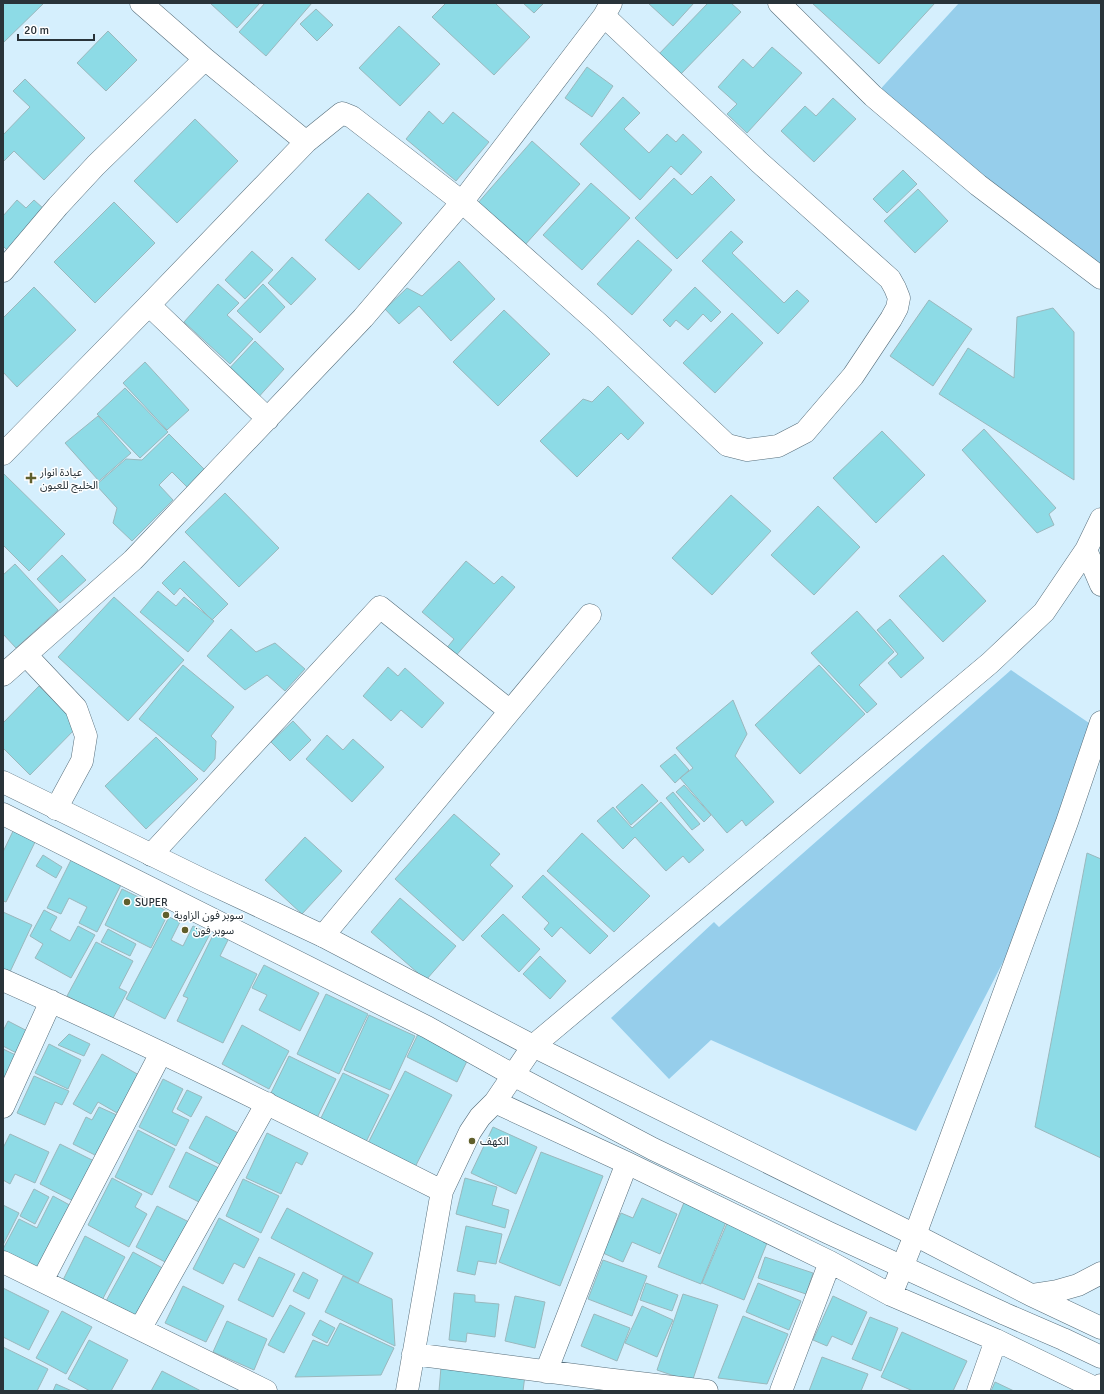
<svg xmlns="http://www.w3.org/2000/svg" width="1104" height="1394" font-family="Signika,'Noto Sans Arabic',sans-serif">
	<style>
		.green { fill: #96ceeb }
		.building { fill: #8ddbe6; stroke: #9ab8bd }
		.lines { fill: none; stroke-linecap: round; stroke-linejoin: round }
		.minor-casing { stroke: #576e7b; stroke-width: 23 }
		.major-casing { stroke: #576e7b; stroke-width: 23 }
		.minor { stroke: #fff; stroke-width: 22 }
		.major { stroke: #fff; stroke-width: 22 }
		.poi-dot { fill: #605f2c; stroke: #fff; stroke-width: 1.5 }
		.labels { text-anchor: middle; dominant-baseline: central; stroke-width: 3; stroke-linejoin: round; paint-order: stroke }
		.poi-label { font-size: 11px; fill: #293339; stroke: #fff; text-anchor: start }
	</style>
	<rect width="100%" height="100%" fill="#d5effd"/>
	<!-- green -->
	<path class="green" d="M959,3H1101V277L875,95Z
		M1011,670L1095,727L1020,929L916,1131L711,1040L669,1079L611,1018L714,922L719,927Z"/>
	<!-- building -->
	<path class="building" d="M3,3H44L3,43Z
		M210,3H260L237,28Z
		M265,3H312L266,56L239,32Z
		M446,3H495L530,37L494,75L432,17Z
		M523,3H544L534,13Z
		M648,3H694L673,26Z
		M708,3H731L741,12L679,76L657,56Z
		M812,3H935L879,64Z
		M316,9L333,25L317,41L300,24Z
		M399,26L440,64L400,106L359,68Z
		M108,31L137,60L106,91L77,63Z
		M772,47L802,73L747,133L727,114L737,104L718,87L743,59L753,68Z
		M587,67L613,86L592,117L565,98Z
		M25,79L85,138L44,180L14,151L3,162V135L30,107L13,91Z
		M623,97L640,113L624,129L649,153L667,134L676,142L683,134L702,152L681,175L671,166L640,200L580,144Z
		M833,98L856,119L814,162L781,131L805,106L816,116Z
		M429,111L443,124L453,112L489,142L456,181L406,139Z
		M195,119L238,161L177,223L134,181Z
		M532,141L580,184L524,246L477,204Z
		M903,170L917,184L887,213L873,199Z
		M711,176L735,200L677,259L635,218L674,178L692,195Z
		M591,183L630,218L582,270L543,235Z
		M918,189L948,221L915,253L884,221Z
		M368,193L402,223L359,270L325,240Z
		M17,200L26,208L34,200L44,209L7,250L3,246V216Z
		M114,202L155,243L95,303L54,262Z
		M731,231L743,242L732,253L784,303L797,290L809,301L778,334L702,261Z
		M638,240L672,270L632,315L597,284Z
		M252,251L273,270L245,299L225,280Z
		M292,257L316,279L291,305L268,283Z
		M459,261L495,299L451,341L419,306L399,324L385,309L407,288L422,296Z
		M218,284L239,303L227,315L253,339L230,364L184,322Z
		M263,284L285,307L260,333L237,311Z
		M34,287L76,330L17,387L3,372V318Z
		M695,287L721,312L711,322L703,314L688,330L676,320L670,327L663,320Z
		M929,300L972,329L933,386L890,356Z
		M1053,308L1074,332V480L939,394L968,348L1014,378L1017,317Z
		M504,310L550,354L498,406L453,362Z
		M732,313L763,343L715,393L683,363Z
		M255,341L284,369L255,401L225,373Z
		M145,362L189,410L167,430L123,383Z
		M608,386L644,423L628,440L621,433L577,477L540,441L583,399L592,402Z
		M125,388L168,432L140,458L97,414Z
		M98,416L131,453L99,481L65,443Z
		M984,429L1056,508L1049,514L1054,525L1037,533L962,450Z
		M882,431L925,475L876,523L833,478Z
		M169,434L204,469L187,487L172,472L159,485L173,500L132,541L113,523L117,508L96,485L126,459L142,460Z
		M3,473L65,534L29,571L3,545Z
		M225,493L279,548L239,587L185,532Z
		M731,495L771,531L712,595L672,558Z
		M818,506L860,547L814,595L771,555Z
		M62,555L86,580L60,603L37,579Z
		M943,555L986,601L943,642L899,596Z
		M184,561L228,604L212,620L180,588L174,595L162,583Z
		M466,561L494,584L502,576L515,587L454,658L445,650L454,639L422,612Z
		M15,564L58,610L16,648L3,634V575Z
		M158,591L176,606L184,597L214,621L188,652L140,612Z
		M114,597L184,660L128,721L58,657Z
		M857,611L894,652L859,685L877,704L867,713L811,653Z
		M890,619L924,658L901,678L888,663L898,654L877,630Z
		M231,629L256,652L275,643L305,669L285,691L267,675L245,690L207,656Z
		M183,665L234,707L211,736L216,741L215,759L204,772L139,719Z
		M819,665L865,714L800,774L755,725Z
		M388,667L398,676L405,668L444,703L422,728L401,710L391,721L363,696Z
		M39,686L79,725L30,775L3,748V723Z
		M733,700L747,734L735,756L774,802L746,826L742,820L727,833L680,778L693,768L676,748Z
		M293,721L311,740L290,761L271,742Z
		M327,735L343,750L353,739L384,767L352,802L306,759Z
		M156,737L198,779L146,829L105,786Z
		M675,754L689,770L675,783L660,766Z
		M642,784L658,801L631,825L616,807Z
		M684,785L711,815L704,822L676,792Z
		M673,792L700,824L692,830L666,798Z
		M661,802L704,850L689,863L683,856L666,871L635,837L623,849L597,821L613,807L632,828Z
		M454,814L500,854L490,865L513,886L463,941L395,879Z
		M14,829L36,840L6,902L3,901V852Z
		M582,833L650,896L614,932L547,871Z
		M305,837L342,871L302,914L265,880Z
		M1087,853L1101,859V1158L1035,1127Z
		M43,855L62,867L56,878L36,866Z
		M73,856L123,881L97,932L79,923L87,907L69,898L61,914L47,908Z
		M543,875L608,936L590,954L561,927L552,937L544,929L549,923L522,897Z
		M122,889L169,912L151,948L105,925Z
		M400,898L456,946L426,980L371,932Z
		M44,910L57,917L50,930L70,941L78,926L95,935L71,978L35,958L43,944L30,936Z
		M3,912L32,925L9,974L3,971Z
		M503,914L540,949L519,972L481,936Z
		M169,917L180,922L171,940L183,946L193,926L210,934L165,1019L126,999Z
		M108,929L136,944L130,956L101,942Z
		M215,931L229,938L220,956L257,974L223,1043L177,1021L188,998L183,996Z
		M96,942L133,961L119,988L127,992L112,1020L67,996Z
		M540,956L566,981L550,999L523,974Z
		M264,965L319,993L300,1031L259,1010L267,995L252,988Z
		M326,994L368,1014L339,1074L297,1054Z
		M369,1015L415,1036L390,1090L344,1070Z
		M8,1021L35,1035L24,1057L3,1046V1031Z
		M242,1025L289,1051L269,1089L222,1064Z
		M69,1034L90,1044L84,1056L58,1045Z
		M418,1034L468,1059L457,1082L407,1057Z
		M49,1044L81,1060L68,1089L35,1073Z
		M3,1049L22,1058L3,1099Z
		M102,1054L139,1075L117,1113L98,1102L91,1114L73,1104Z
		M289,1056L336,1079L315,1122L268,1099Z
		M405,1071L452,1095L413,1171L366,1147Z
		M343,1073L389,1095L364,1146L318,1124Z
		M34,1076L69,1091L62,1105L55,1102L45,1125L17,1113Z
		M163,1079L183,1089L172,1112L189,1120L176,1146L139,1127Z
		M187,1090L202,1097L191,1117L177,1109Z
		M99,1107L119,1116L99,1157L73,1144L86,1117L92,1120Z
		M206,1116L240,1134L223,1166L189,1148Z
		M493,1127L537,1147L516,1194L471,1173Z
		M138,1130L175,1149L152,1195L115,1177Z
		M267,1133L308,1153L302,1165L296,1162L281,1194L246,1178Z
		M10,1134L49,1152L35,1183L15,1174L10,1184L3,1180V1148Z
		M60,1144L100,1164L79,1204L40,1184Z
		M186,1152L221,1169L203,1204L169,1187Z
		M541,1152L603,1176L560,1286L499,1262Z
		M112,1178L142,1194L135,1207L147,1214L129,1247L88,1225Z
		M465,1178L497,1187L492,1205L509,1210L505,1228L456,1214Z
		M243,1179L279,1196L261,1233L226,1216Z
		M34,1189L49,1197L35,1224L20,1216Z
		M53,1196L77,1209L42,1277L3,1257V1249L19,1219L37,1228Z
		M642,1198L677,1214L660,1254L632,1242L623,1262L603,1253L621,1213L633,1218Z
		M685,1200L728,1217L701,1284L658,1267Z
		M3,1205L19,1213L3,1245Z
		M157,1206L193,1224L171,1265L136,1247Z
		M287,1208L373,1253L358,1283L271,1238Z
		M219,1218L259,1239L244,1268L234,1263L223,1284L193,1269Z
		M728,1221L769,1238L744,1300L702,1283Z
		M466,1226L502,1234L496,1264L478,1261L475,1275L457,1271Z
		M85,1236L125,1257L100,1304L61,1284Z
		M133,1252L168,1271L141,1320L106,1301Z
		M259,1257L295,1274L273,1317L238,1300Z
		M765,1257L813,1273L806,1294L758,1278Z
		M603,1260L647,1276L632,1316L588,1299Z
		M303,1272L318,1280L309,1299L293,1291Z
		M343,1276L392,1299L395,1346L325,1312Z
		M646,1283L678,1295L672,1311L640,1300Z
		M758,1283L801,1301L789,1330L746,1312Z
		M183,1286L224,1306L206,1342L165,1323Z
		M3,1288L49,1311L29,1350L3,1337Z
		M454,1293L475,1295V1302L499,1304L495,1337L467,1333L466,1342L449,1340Z
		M683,1294L718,1305L692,1382L657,1370Z
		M515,1296L545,1302L535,1348L505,1341Z
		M833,1296L867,1312L852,1345L832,1336L827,1346L813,1340Z
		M290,1305L305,1313L284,1353L268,1345Z
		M642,1306L673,1320L657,1357L625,1343Z
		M62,1311L92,1327L66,1374L36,1358Z
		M594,1314L630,1328L617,1361L581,1346Z
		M743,1316L788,1334L767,1384L718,1378Z
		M870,1317L898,1328L881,1371L852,1359Z
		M320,1320L335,1328L327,1343L312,1335Z
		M227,1321L267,1339L254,1370L213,1352Z
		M340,1323L394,1348L381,1375L295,1377L313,1340L328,1346Z
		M902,1332L967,1361L953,1391H913L881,1377Z
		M89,1340L128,1360L111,1391H90L68,1379Z
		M3,1347L48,1369L37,1391H3Z
		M822,1357L868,1374L861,1391H809Z
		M441,1367L525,1375L523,1391H439Z
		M162,1371L201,1391H151Z
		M995,1382L1014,1391H991Z
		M56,1384L72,1391H53Z"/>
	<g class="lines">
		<defs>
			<path id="minor" d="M141,3L205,59L306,142
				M779,3L873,96L978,185L1101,278
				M3,271L58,206L96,165L205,59
				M149,305L268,419
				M3,454L149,305L306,142L342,113L352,117L462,202L599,324L727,445L747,450L778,446L805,432L853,376L891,319L897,308L899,298L895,288L890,279L759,162L604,16
				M1086,550L1101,585
				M26,655L76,708L86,736L82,761L56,809
				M3,675L133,560L363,318L462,202L604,16L611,3
				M151,855L380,607L510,711
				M323,936L590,615
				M3,980C152,1046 297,1118 442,1191
				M495,1102L627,1163L830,1262L891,1295L996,1340L1099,1390
				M3,1107L51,1001
				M3,1262L266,1391
				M42,1281L161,1053
				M891,1295L915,1235L1067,822L1101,722
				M140,1329L267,1103
				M413,1354L605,1379L707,1391
				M546,1372L627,1163
				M407,1391L442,1191L470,1132L480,1117L495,1102L533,1046L990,663L1044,612L1086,550L1101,519
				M781,1391L830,1262
				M978,1391L996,1340"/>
			<path id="major" d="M3,782L201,879L323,936L533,1046L915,1235L1031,1295L1101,1328
				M3,814L427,1027L513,1075L653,1149L829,1233L1005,1314L1063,1339L1101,1357
				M1031,1295L1057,1291L1078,1285L1101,1273
				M1098,1391L1101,1385"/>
		</defs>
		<!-- minor casing -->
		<use href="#minor" class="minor-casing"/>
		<!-- major casing -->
		<use href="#major" class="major-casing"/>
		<!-- minor -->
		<use href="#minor" class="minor"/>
		<!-- major -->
		<use href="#major" class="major"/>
	</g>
	<!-- markers -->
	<g class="poi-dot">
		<path d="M29 472h4v4h4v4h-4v4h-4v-4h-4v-4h4z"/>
		<circle cx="127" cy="902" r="4"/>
		<circle cx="166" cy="915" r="4"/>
		<circle cx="185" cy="930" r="4"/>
		<circle cx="472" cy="1141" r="4"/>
	</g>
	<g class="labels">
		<!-- poi labels -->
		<g class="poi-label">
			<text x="40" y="472">عيادة انوار<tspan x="40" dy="13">الخليج للعيون</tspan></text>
			<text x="135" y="902">SUPER</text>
			<text x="174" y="915">سوبر فون الزاوية</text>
			<text x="193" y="930">سوبر فون</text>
			<text x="480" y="1141">الكهف</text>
		</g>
	</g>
	<!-- border -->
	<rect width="1104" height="1394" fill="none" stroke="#293339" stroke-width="8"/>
	<!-- scale -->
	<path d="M18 34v6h76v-6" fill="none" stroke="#293339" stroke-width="2"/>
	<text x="24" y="34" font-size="12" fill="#293339" stroke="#ffffff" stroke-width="3" paint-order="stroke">20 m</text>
</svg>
